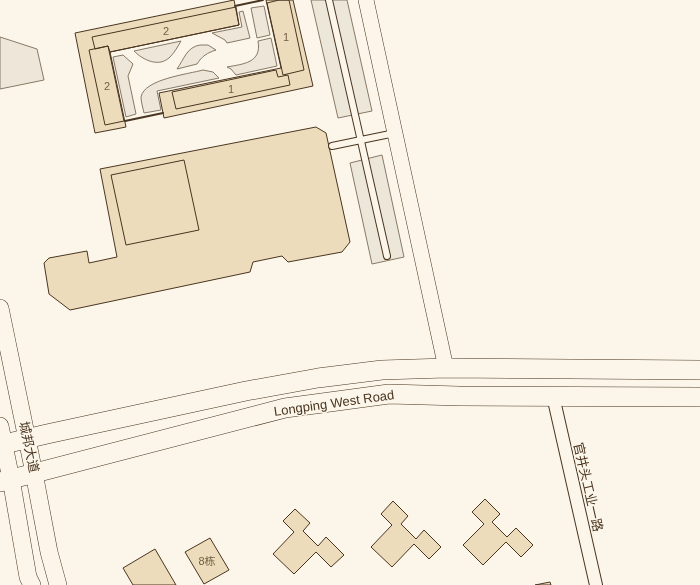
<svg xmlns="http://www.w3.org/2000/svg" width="700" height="585" font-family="Helvetica,'Noto Sans SC',sans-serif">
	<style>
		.green { fill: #ede6d9; stroke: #887966 }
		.parking { fill: #ede7d9; stroke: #887966 }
		.building { fill: #ecdcbc; stroke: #4a3520 }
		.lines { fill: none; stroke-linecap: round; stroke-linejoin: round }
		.service-casing { stroke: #4a3520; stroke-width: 8 }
		.minor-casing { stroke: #4a3520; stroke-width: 14 }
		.tertiary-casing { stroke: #4a3520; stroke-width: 16 }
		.secondary-casing { stroke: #4a3520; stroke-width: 18 }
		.primary-casing { stroke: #4a3520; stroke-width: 20 }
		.service { stroke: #fbf6e9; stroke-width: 6 }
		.minor { stroke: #fbf6e9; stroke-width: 12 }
		.tertiary { stroke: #fbf6e9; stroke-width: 15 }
		.secondary { stroke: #fbf6e9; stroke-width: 17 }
		.primary { stroke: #fbf6e9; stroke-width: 19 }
		.wall { stroke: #4a3520; stroke-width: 2 }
		.labels { text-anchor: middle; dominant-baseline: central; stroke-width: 3; stroke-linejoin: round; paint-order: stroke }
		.number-label { font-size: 11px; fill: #725f47 }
		.street-label { font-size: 13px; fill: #4a3520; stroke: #fbf6e9 }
	</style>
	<rect width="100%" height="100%" fill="#fbf6e9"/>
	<!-- green -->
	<path class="green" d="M264,6L270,35L257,38L251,8Z
		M243,11L250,38L227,43L225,40L212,33L242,27L239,12Z
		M0,37L37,49L44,80L0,89Z
		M271,38L277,66L236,75L231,69L227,67C243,64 262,63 258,41Z
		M181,41C178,46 175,52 170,57C159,68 143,60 134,51Z
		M200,45H208L216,50C207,53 202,56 197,64L177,69C184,59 187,47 200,45Z
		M123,55L133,64L128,76L136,114L126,117L113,57Z
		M203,70L213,72L219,78L157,91L161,110L144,113C143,108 141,102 141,97C144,79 189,74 203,70Z"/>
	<!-- parking -->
	<path class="parking" d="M311,0H347L372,111L338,118Z
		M382,155L404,257L372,264L350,163Z"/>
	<!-- building -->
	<path class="building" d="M234,0L239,25L110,52L126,127L95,133L75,33Z
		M266,0H293L313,86L164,118L159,93L281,68Z
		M279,0H289L304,70L283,75L267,3Z
		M236,7L239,25L110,52L108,46L95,49L92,37Z
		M108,46L124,121L105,125L89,50Z
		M276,70L278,77L288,75L290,85L176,109L172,92Z
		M316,127L326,133L350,242L342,252L288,262L282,256L253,262L250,272L70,310L49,294L44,263L49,258L87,251L89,263L117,257L100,169Z
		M184,160L199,230L126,245L111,175Z
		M485,499L500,514L492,522L507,537L516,528L533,545L521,557L506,542L483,565L463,545L484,524L472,512Z
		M393,501L408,516L401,524L416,539L424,530L441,547L429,559L414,544L392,567L371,547L392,525L381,514Z
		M295,509L310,523L303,531L318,546L326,537L344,555L331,567L316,552L294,574L273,554L294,532L283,521Z
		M210,538L229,570L204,584L185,552Z
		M155,549L176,585H133L123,568Z
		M550,582L551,585H535Z"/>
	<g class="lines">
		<defs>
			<path id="service" d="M329,0L387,256
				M332,146L395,133"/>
			<path id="minor" d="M553,396L596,585"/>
			<path id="tertiary" d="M366,0L446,368"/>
			<path id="secondary" d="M0,308L34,473L49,552L58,585
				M0,426L11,479L28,577L32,585"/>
			<path id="primary" d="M0,445L47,434L246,391L318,378L382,370L446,368L700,370
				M0,482L285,408L389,394L459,396L700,397"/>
		</defs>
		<!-- service casing -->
		<use href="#service" class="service-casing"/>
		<!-- minor casing -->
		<use href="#minor" class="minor-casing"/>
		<!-- tertiary casing -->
		<use href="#tertiary" class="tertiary-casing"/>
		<!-- secondary casing -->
		<use href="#secondary" class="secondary-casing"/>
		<!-- primary casing -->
		<use href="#primary" class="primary-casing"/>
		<!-- service -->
		<use href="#service" class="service"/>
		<!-- minor -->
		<use href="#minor" class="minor"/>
		<!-- tertiary -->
		<use href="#tertiary" class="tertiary"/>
		<!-- secondary -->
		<use href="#secondary" class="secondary"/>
		<!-- primary -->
		<use href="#primary" class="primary"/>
		<!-- wall -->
		<path class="wall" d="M235,6L263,0
			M125,121L163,113"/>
	</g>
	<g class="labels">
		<!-- number labels -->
		<g class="number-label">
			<text x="166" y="31">2</text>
			<text x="286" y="37">1</text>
			<text x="107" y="86">2</text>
			<text x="231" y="89">1</text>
			<text x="207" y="561">8栋</text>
		</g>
		<!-- street labels -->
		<g class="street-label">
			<text transform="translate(334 403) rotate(-8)">Longping West Road</text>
			<text transform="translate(29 447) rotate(78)">城邦大道</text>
			<text transform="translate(588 487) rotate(77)">官井头工业一路</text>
		</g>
	</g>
</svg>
